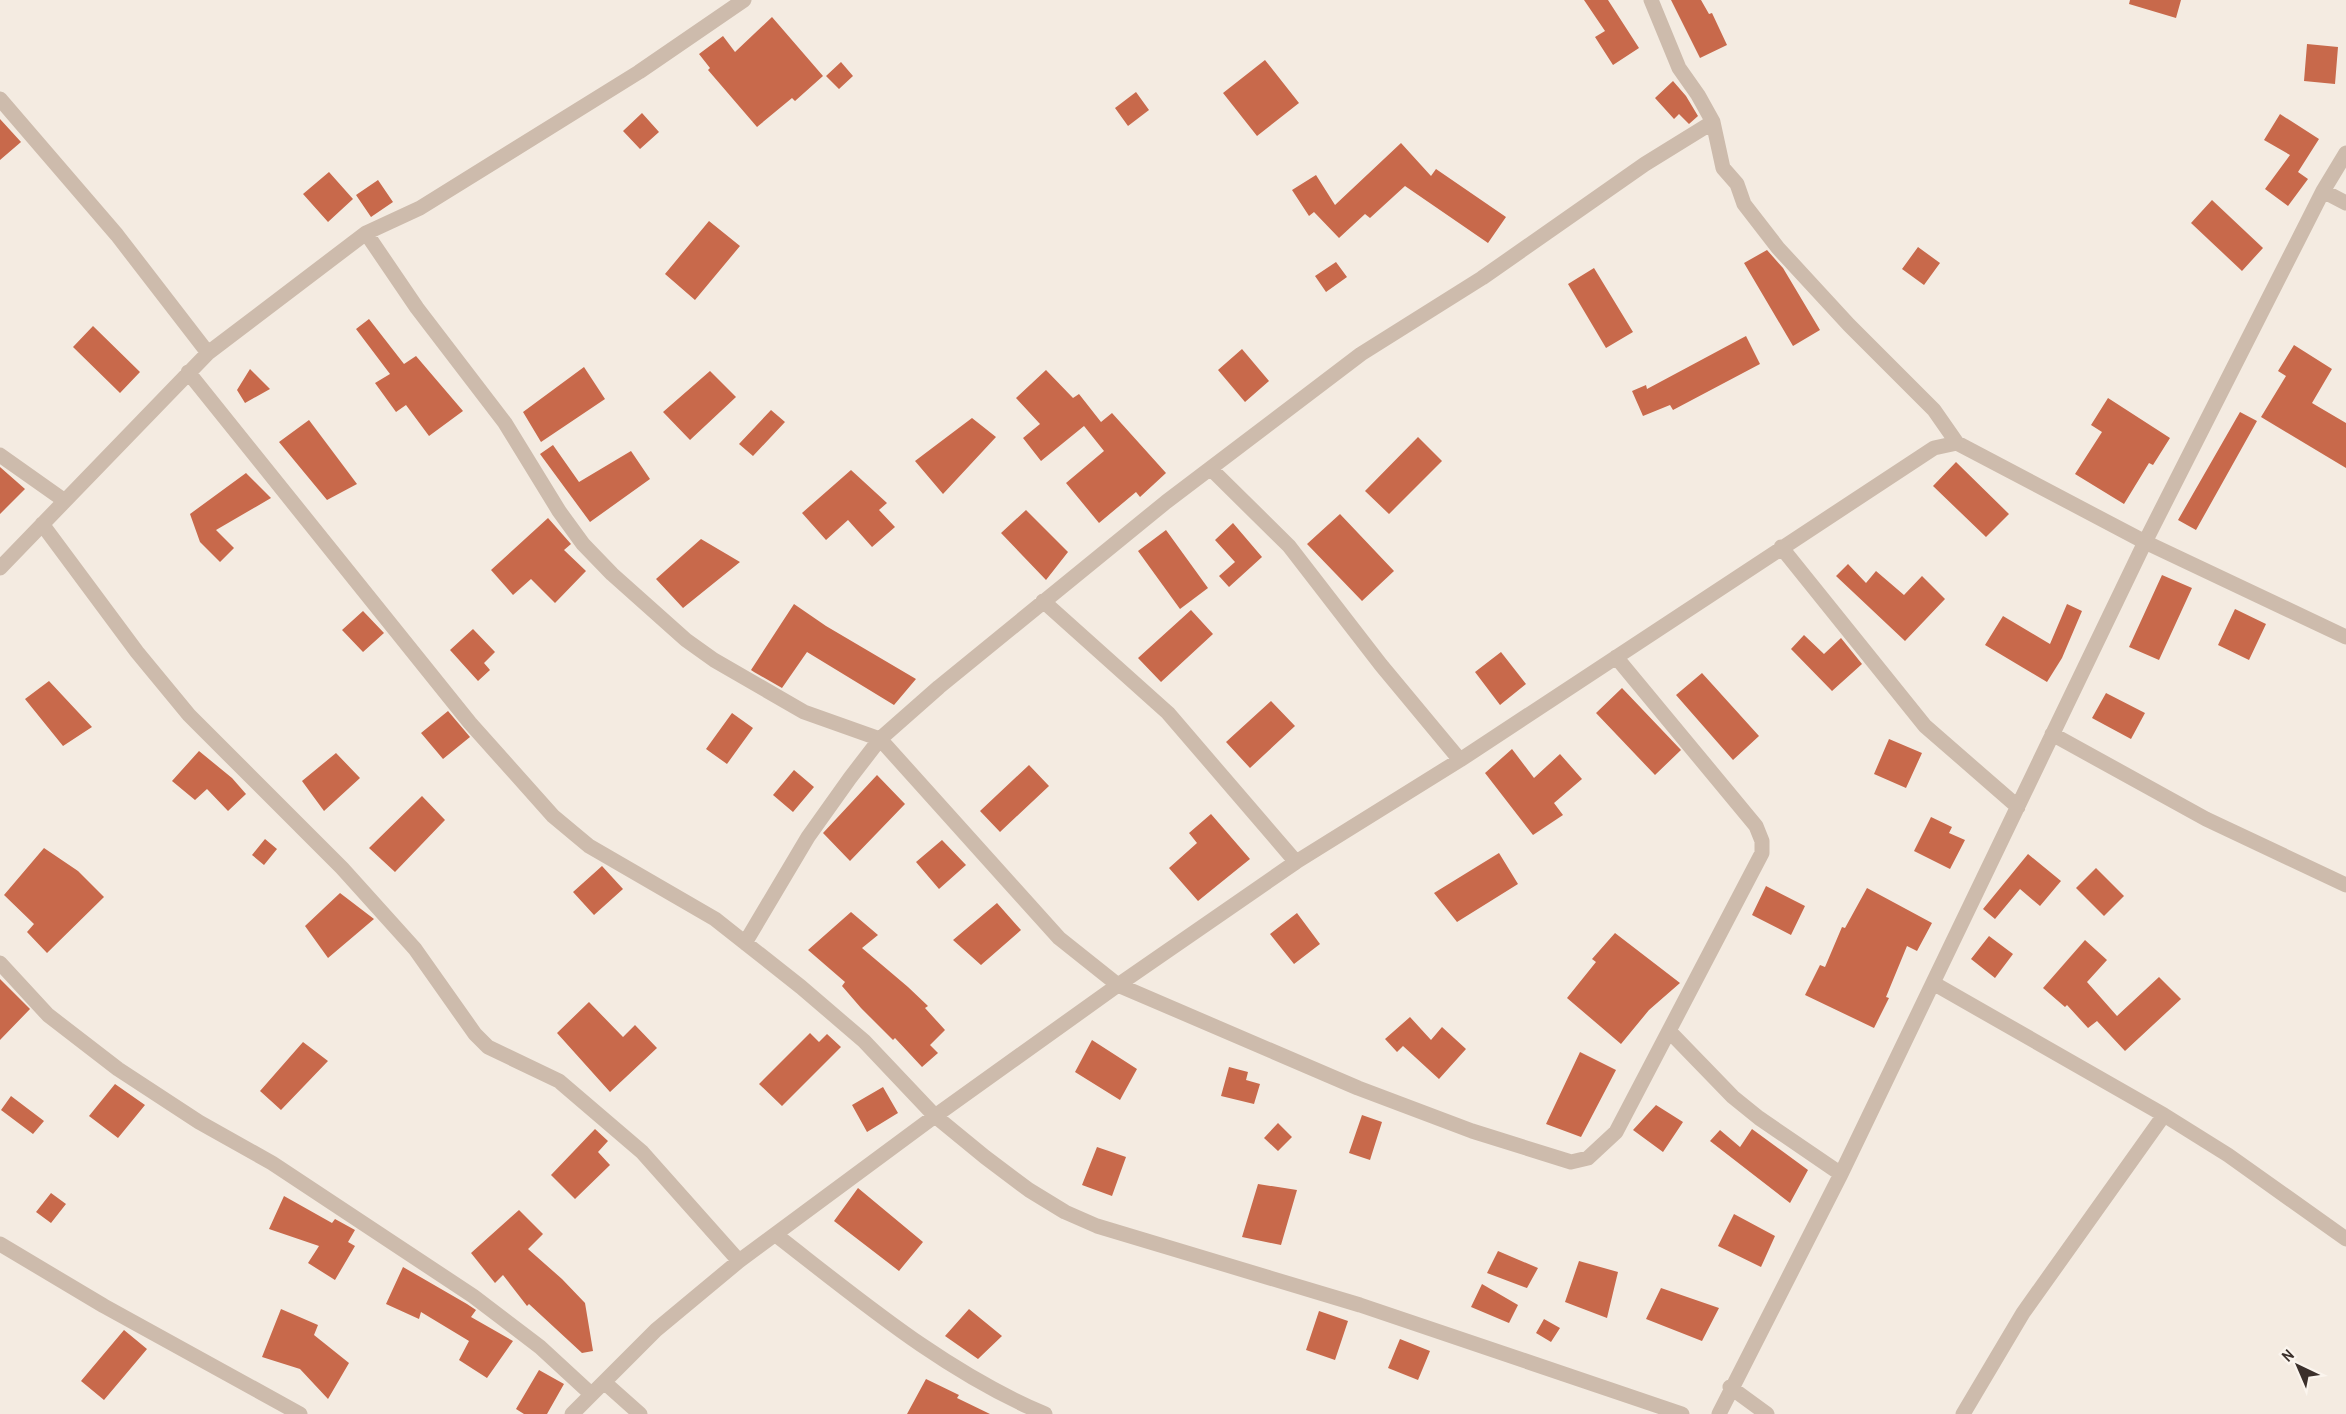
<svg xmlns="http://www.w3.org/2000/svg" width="2346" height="1414" font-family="'Archivo Narrow',sans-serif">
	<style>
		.building { fill: #c8694b }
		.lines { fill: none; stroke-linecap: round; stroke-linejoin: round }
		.minor { stroke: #cdbbac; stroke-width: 15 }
	</style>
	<rect width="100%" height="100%" fill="#f4ebe1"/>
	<!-- building -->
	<path class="building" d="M1584,0H1608L1639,48L1613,65L1595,37L1605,31Z
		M1671,0H1701L1709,14L1712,13L1727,45L1700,58Z
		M2130,0H2181L2176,18L2129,4Z
		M772,17L823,76L795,101L792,98L757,127L708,70L710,68L699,54L723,36L735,52Z
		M2307,44L2338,47L2335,84L2304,81Z
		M1265,60L1299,103L1257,136L1223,93Z
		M841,62L853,76L839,89L826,76Z
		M1673,81L1686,96L1698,116L1689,124L1679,114L1674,119L1655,98Z
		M1136,92L1149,110L1128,126L1115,108Z
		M642,113L659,132L640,149L623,131Z
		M2280,114L2319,139L2298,172L2308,179L2288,206L2265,189L2290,155L2264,140Z
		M0,119L21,142L0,160Z
		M1401,143L1431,176L1436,169L1506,217L1488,243L1405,186L1370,218L1365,214L1339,238L1314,212L1309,216L1292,190L1316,175L1335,205Z
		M329,172L353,199L328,222L303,194Z
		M378,180L393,202L371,217L356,195Z
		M2212,200L2263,248L2242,271L2191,223Z
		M709,221L740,246L695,300L665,274Z
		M1918,247L1940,263L1924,285L1902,269Z
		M1767,250L1783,268L1820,330L1793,346L1744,263Z
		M1336,262L1347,277L1326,292L1315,276Z
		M1594,268L1633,332L1606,348L1568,284Z
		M369,319L404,364L416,356L463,411L429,436L406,405L396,412L375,383L390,374L356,329Z
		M93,326L140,372L120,393L73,347Z
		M1746,336L1760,364L1673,410L1670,405L1643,416L1632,391L1646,385L1647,389Z
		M2294,345L2332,369L2312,403L2346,423V468L2261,417L2286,376L2278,371Z
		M1242,349L1269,381L1245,402L1218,370Z
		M584,367L605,399L541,442L523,412Z
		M250,369L270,389L245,403L237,390Z
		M1046,370L1073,398L1079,394L1101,422L1112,413L1166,473L1140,497L1136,492L1099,523L1066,483L1104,451L1084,426L1041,461L1023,438L1040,424L1016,398Z
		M710,371L736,397L690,440L663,412Z
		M2108,398L2170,438L2153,465L2149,463L2124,504L2075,474L2102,432L2091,425Z
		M771,410L785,422L753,456L739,444Z
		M2240,412L2257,421L2196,530L2178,520Z
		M972,418L996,437L943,494L915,461Z
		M309,420L357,484L327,500L279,442Z
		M1418,437L1442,461L1389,514L1365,491Z
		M553,445L579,482L631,451L650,479L590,522L540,454Z
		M1956,462L2009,514L1986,537L1933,486Z
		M0,467L25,489L0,514Z
		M851,470L887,503L879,510L895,527L872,547L848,520L826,540L802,513Z
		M246,473L271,498L216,530L234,548L220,562L200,542L190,514Z
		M1026,510L1068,552L1046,580L1001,533Z
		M1340,514L1394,571L1362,601L1307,544Z
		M548,518L571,544L564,550L586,571L555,603L531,579L513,595L491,570Z
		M1233,523L1262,557L1229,587L1219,576L1235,562L1215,540Z
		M1166,530L1208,588L1180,609L1138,551Z
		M701,539L740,562L683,608L656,579Z
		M1848,564L1866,583L1876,571L1904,595L1922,576L1945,599L1905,641L1836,576Z
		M2162,575L2192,588L2159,660L2129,647Z
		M794,604L826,626L916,679L894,705L807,652L782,688L754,672L751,670Z
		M2067,604L2082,611L2062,658L2047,682L1985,645L2003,616L2050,644Z
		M2235,609L2266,624L2249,660L2218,645Z
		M1191,610L1213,634L1161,682L1138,658Z
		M363,611L384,633L363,652L342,630Z
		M473,629L495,652L484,663L490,670L478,681L450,650Z
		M1804,635L1824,654L1841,638L1862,664L1832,691L1791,649Z
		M1501,652L1526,684L1500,705L1475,672Z
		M1702,673L1759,736L1733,760L1676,695Z
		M49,681L92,727L63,746L25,699Z
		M1622,688L1681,750L1655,775L1596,713Z
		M2106,693L2145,713L2131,739L2092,718Z
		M1271,701L1295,726L1250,768L1226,742Z
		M448,711L470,737L443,759L421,733Z
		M732,713L753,728L727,764L706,749Z
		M1889,739L1922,753L1906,788L1874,774Z
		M1512,749L1534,778L1560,754L1582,779L1554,803L1563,815L1533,835L1485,773Z
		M199,751L232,778L246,794L228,811L207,789L195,800L172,781Z
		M336,753L360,778L324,811L302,781Z
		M1029,765L1049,786L1000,832L980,811Z
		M794,770L814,787L793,812L773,795Z
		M877,775L905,804L850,861L823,833Z
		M422,796L445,820L395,872L369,848Z
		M1211,814L1250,859L1198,901L1169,868L1197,843L1189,833Z
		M1931,817L1952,827L1949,833L1965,840L1950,869L1914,851Z
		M265,839L277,849L264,865L252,855Z
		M942,840L966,865L939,889L916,862Z
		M44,848L78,871L104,897L47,953L27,932L34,924L4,895Z
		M1499,853L1518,884L1457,922L1434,893Z
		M2028,854L2061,881L2040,906L2020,889L1995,919L1983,909Z
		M602,866L623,889L594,915L573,892Z
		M2096,868L2124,896L2104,916L2076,888Z
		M1766,886L1805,906L1791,935L1752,915Z
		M1867,888L1932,923L1917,951L1907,946L1886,997L1889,998L1874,1028L1805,995L1820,965L1825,967L1842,927L1845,928Z
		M340,893L374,919L328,958L305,926Z
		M997,903L1021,930L981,965L953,940Z
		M851,912L878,935L862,948L908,987L928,1006L925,1008L945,1030L930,1045L938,1053L922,1067L895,1038L893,1040L861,1008L842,986L845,982L808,950Z
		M1297,913L1320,944L1294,964L1270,934Z
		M1615,933L1680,983L1649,1010L1621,1044L1567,998L1596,962L1592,959Z
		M1989,936L2013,954L1995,978L1971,959Z
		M2085,940L2107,960L2087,982L2117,1016L2159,977L2181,999L2125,1051L2097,1021L2088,1028L2067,1005L2065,1007L2043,988Z
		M0,979L30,1009L0,1040Z
		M589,1002L623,1037L635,1025L657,1048L610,1092L557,1033Z
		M1410,1017L1431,1040L1442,1027L1466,1049L1439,1079L1403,1046L1397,1052L1385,1039Z
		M810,1033L819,1042L827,1034L841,1047L782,1106L759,1084Z
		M1092,1040L1137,1069L1120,1100L1075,1072Z
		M303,1042L328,1061L281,1110L260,1091Z
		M1580,1052L1616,1070L1581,1137L1546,1124Z
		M1229,1067L1248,1072L1246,1080L1260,1084L1254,1104L1221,1096Z
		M115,1084L145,1105L118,1138L89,1116Z
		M883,1087L898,1113L867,1132L852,1105Z
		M11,1096L44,1121L33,1134L1,1110Z
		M1656,1105L1683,1122L1663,1152L1633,1130Z
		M1362,1115L1382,1122L1370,1160L1349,1153Z
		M1278,1123L1292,1137L1278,1151L1264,1138Z
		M595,1129L608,1141L598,1152L610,1165L575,1199L551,1175Z
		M1752,1129L1808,1170L1790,1203L1710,1141L1720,1130L1740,1147Z
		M1097,1147L1126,1157L1112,1196L1082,1185Z
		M1258,1184L1297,1190L1281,1245L1242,1237Z
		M858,1188L923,1242L899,1271L834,1221Z
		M51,1193L66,1204L51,1223L36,1212Z
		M284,1196L332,1223L335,1219L355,1230L348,1242L355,1246L335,1280L308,1263L319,1246L269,1229Z
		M519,1210L543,1234L528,1249L562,1279L585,1303L593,1351L582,1353L529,1304L527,1306L503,1275L495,1283L471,1253Z
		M1734,1214L1775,1236L1761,1267L1718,1246Z
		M1498,1251L1538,1268L1527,1288L1487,1273Z
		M1579,1261L1618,1272L1607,1318L1565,1302Z
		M403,1267L467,1304L476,1310L471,1317L513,1341L487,1378L459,1360L469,1341L421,1312L419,1319L386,1304Z
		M1482,1284L1518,1305L1509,1323L1471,1307Z
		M1661,1288L1719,1308L1702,1341L1646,1319Z
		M281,1309L318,1325L314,1335L349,1363L328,1399L300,1369L262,1357Z
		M969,1309L1002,1336L978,1359L945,1336Z
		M1319,1311L1348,1321L1335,1360L1306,1350Z
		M1544,1319L1560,1328L1551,1342L1536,1333Z
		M124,1330L147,1349L104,1400L81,1381Z
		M1400,1339L1430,1351L1418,1380L1388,1368Z
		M539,1370L564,1384L547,1414H524L516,1409Z
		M926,1379L959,1395L957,1398L990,1414H907Z"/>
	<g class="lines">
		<!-- minor -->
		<path class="minor" d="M1651,0L1679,68L1698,95L1713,122L1723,168L1737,184L1744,204L1778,248L1849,325L1934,410L1957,443
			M0,99L117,235L208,353
			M2323,191L2346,203
			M366,233L417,308L505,423L559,511L583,544L612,574L686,640L714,660L804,712L880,739L1059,938L1118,985L1358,1088L1472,1131L1571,1162L1588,1158L1616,1132L1762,853V841L1756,826L1616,657
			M188,372L470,723L553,816L589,846L715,919L801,987L864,1041L935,1116L985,1157L1029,1190L1065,1212L1097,1226L1360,1305L1682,1414
			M0,455L65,501
			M1211,469L1289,546L1381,665L1460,760
			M42,524L137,652L189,715L342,868L415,949L475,1034L488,1047L559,1081L642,1152L739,1261
			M1781,547L1925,726L2018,807
			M0,568L208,353L366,233L420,208L639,72L744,0
			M1043,601L1168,713L1296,862
			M2052,734L2206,819L2346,885
			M745,943L808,837L850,778L880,739L939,687L1166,502L1361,354L1482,278L1645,164L1713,122
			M0,963L48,1015L118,1069L199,1122L272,1163L473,1296L540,1347L591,1394
			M1933,983L2164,1115L2228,1155L2346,1239
			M1669,1031L1733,1097L1759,1118L1841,1174
			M776,1235C861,1301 945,1372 1045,1414
			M0,1244L104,1306L300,1414
			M604,1382L640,1414
			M1730,1387L1767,1414
			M572,1414L656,1330L739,1261L935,1116L1118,985L1296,862L1460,760L1934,448L1957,443L2145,542L2346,637
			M1719,1414L1841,1174L2145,542L2323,191L2346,153
			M1963,1414L2023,1313L2164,1115"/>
	</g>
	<!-- north arrow -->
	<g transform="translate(2298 1366) rotate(316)" stroke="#fbf5ee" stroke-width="4.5" paint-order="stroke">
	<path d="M0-4.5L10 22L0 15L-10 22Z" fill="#3b302b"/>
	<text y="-9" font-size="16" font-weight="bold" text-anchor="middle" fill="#3b302b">N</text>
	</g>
</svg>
